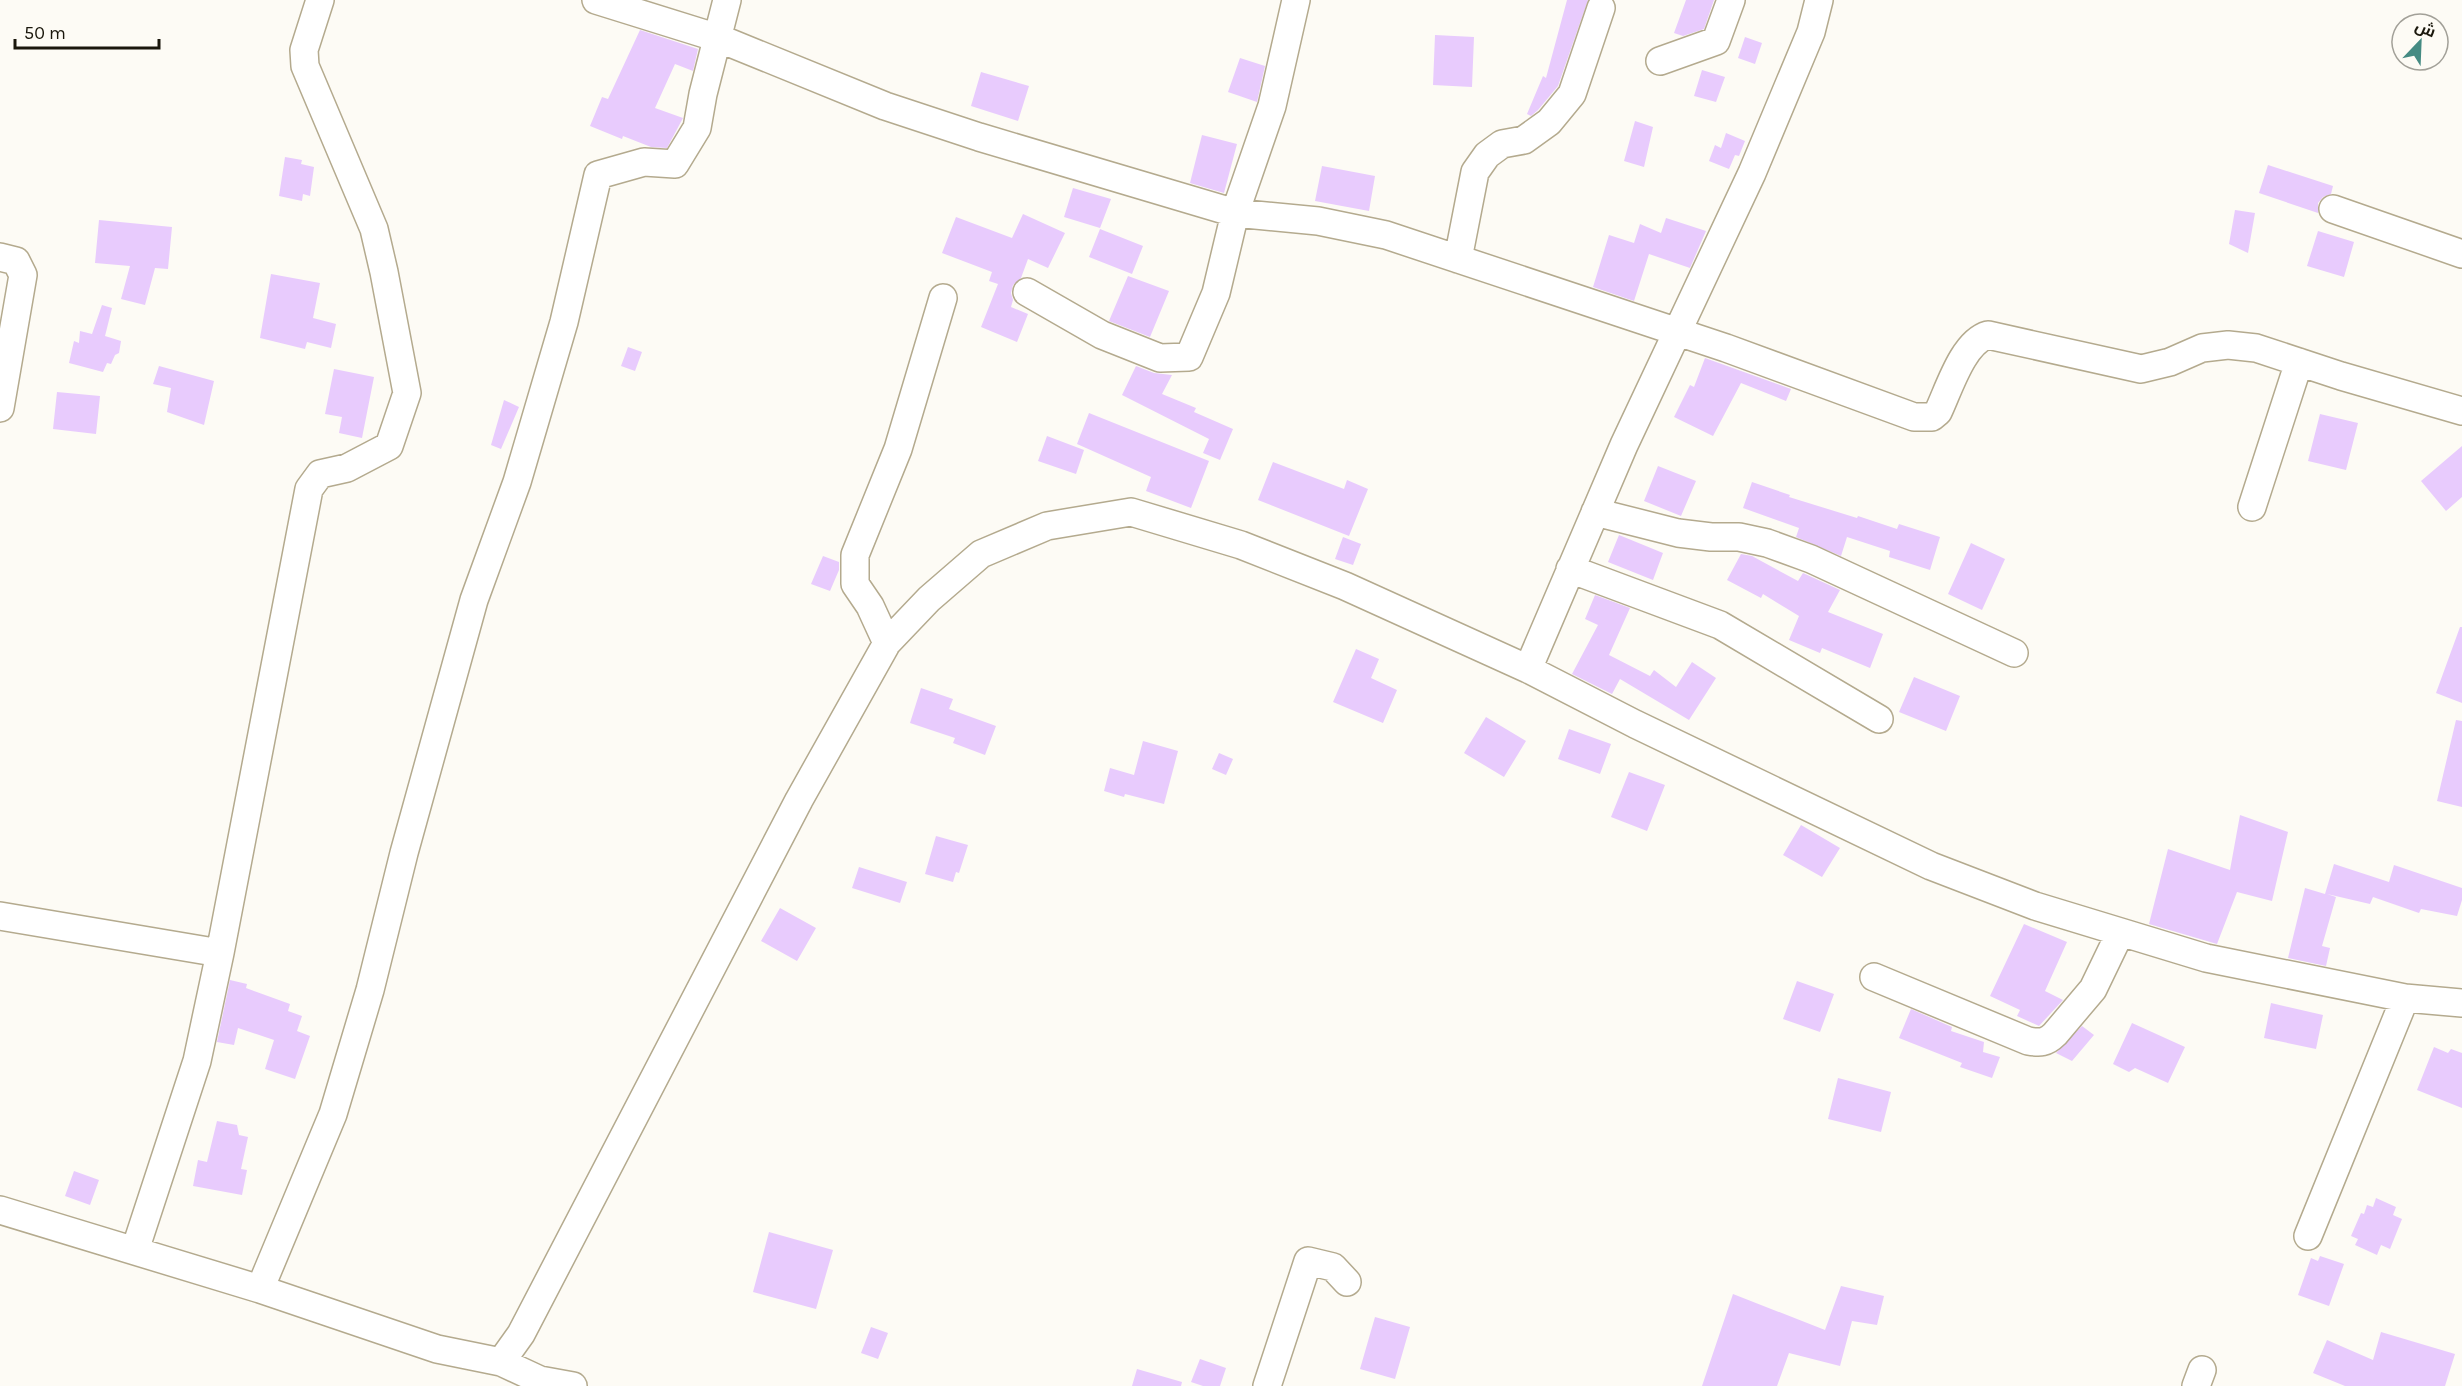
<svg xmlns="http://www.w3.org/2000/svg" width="2462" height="1386" viewBox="0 0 2462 1386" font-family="Karla,Cairo,sans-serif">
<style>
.building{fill:#e8cbfd}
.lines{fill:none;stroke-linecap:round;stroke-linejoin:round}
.minor-casing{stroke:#b4aa8e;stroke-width:30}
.minor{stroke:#fff;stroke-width:27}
</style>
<rect width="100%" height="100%" fill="#fdfbf5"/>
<path class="building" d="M1567 0H1588L1558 86 1538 110 1531 116 1527 114 1543 76 1546 78Z
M1686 0H1714L1704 29 1683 36 1674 33Z
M640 30 698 49 693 71 675 64 655 108 683 118 667 148 651 147 623 136 622 139 590 126 602 97 608 99Z
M1435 35 1474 37 1472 87 1433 85Z
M1745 37 1762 43 1755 64 1738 58Z
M1240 58 1265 66 1257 102 1228 92Z
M1702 70 1725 77 1716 102 1694 96Z
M981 72 1029 86 1018 121 971 106Z
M1635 121 1653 127 1644 167 1624 161Z
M1726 133 1745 141 1739 156 1735 155 1729 169 1709 161 1715 145 1721 148Z
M1202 135 1237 144 1224 193 1190 183Z
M285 157 302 160 301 164 314 167 310 196 303 194 302 201 279 196Z
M2268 165 2333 186 2331 194 2323 197 2318 203V213L2259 193Z
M1322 166 1375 176 1369 211 1315 201Z
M1073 188 1111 199 1100 228 1064 217Z
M2235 210 2255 213 2248 253 2229 244Z
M1023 214 1065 233 1048 268 1028 259 1021 278 1013 285 1011 293 1013 300 1011 307 1028 314 1017 342 981 327 998 284 989 281 992 272 942 253 956 217 1012 238Z
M1666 218 1706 231 1690 268 1649 254 1634 301 1593 287 1609 235 1634 243 1640 224 1661 233Z
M99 220 172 227 168 269 155 268 145 305 121 299 130 266 95 263Z
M1100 229 1143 246 1132 274 1089 257Z
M2318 231 2354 242 2344 277 2307 266Z
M271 274 320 283 313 318 336 324 331 348 307 342 305 349 260 338Z
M1128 276 1169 291 1150 337 1109 321Z
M102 305 112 308 105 336 121 341 119 353 115 355 111 364 107 363 103 372 69 363 74 341 79 343 80 331 92 334Z
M628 347 642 352 635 371 621 366Z
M1705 358 1791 389 1786 401 1741 383 1713 436 1674 417 1690 385 1694 387Z
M159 366 214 381 204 425 167 412 171 388 153 384Z
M1136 366 1154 373 1172 375 1162 394 1196 408 1194 412 1233 429 1220 460 1203 453 1209 439 1122 395Z
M334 369 374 377 362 438 339 433 342 417 325 414Z
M57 392 100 396 96 434 53 429Z
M504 400 519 407 501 449 491 445Z
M1089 413 1209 461 1191 508 1146 491 1151 477 1077 444Z
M2320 414 2358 423 2346 470 2308 461Z
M1047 436 1084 450 1076 474 1038 461Z
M2462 446V497L2446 511 2421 481Z
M1273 462 1344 489 1347 480 1368 489 1349 536 1258 500Z
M1658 466 1696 481 1681 516 1644 501Z
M1752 482 1790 495 1789 497 1857 518 1858 516 1897 529 1899 524 1940 537 1930 570 1889 557 1890 551 1847 537 1841 556 1796 537 1799 528 1743 508Z
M1619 535 1663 553 1653 580 1608 562Z
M1343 537 1361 544 1353 565 1335 559Z
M1971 543 2005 559 1982 610 1948 594Z
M1741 554 1752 556 1798 581 1803 573 1840 590 1828 612 1883 634 1870 668 1822 648 1820 653 1789 640 1799 616 1763 594 1761 598 1727 580Z
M823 556 839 562V570L830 591 811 584Z
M1595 595 1630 608 1609 655 1650 676 1654 670 1676 687 1692 662 1716 678 1689 720 1620 679 1612 694 1572 674 1598 625 1585 619Z
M2460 627H2462V703L2436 693Z
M1356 649 1379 659 1371 678 1397 690 1383 723 1333 702Z
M1914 677 1960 696 1946 731 1899 712Z
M921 688 953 699 949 709 996 726 985 755 953 743 955 738 910 723Z
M1486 717 1526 741 1504 777 1464 753Z
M2456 720 2462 721V807L2437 801Z
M1569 729 1611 744 1600 774 1558 759Z
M1143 741 1178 751 1164 804 1125 794 1124 797 1104 791 1110 768 1134 775Z
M1219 753 1233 759 1226 775 1212 769Z
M1629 772 1665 785 1647 831 1611 817Z
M2240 815 2288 832 2272 901 2237 892 2217 944 2149 924 2168 849 2230 870Z
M1801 825 1840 848 1822 877 1783 855Z
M936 836 968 845 959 873 956 872 953 882 925 874Z
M2334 864 2389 882 2394 865 2462 888V900L2457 916 2421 909 2419 913 2373 897 2370 904 2327 894 2336 897 2322 946 2330 948 2326 966 2288 958 2305 888 2325 894Z
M859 867 907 882 900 903 852 888Z
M780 908 816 928 797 961 761 941Z
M2024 924 2067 942 2045 991 2063 1000 2039 1026 2017 1016 2020 1010 1990 996Z
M230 980 247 984 246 988 290 1004 288 1011 302 1016 297 1031 310 1036 295 1079 265 1069 274 1040 238 1028 234 1045 217 1042Z
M1797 981 1834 994 1820 1032 1783 1019Z
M2271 1003 2323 1015 2316 1049 2264 1038Z
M1911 1009 1952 1027 1951 1031 1984 1042 1983 1052 2000 1057 1992 1078 1960 1067 1962 1063 1899 1038Z
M2132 1023 2185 1047 2168 1083 2135 1068 2129 1072 2113 1064Z
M2082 1026 2094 1035 2072 1061 2056 1053Z
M2434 1047 2448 1053 2451 1049 2462 1053V1108L2417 1090Z
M1838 1078 1891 1092 1881 1132 1828 1119Z
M217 1121 237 1125 239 1135 248 1137 241 1169 247 1170 242 1195 193 1186 198 1160 207 1162Z
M74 1171 99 1180 90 1205 65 1196Z
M2376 1198 2396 1207 2393 1215 2402 1219 2390 1249 2381 1245 2377 1255 2355 1245 2358 1239 2351 1236 2361 1213 2364 1214 2367 1205 2373 1207Z
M769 1232 833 1250 816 1309 753 1292Z
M2320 1256 2344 1264 2329 1306 2298 1295 2311 1258 2318 1261Z
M1841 1286 1884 1296 1877 1325 1852 1321 1840 1366 1789 1353 1777 1386H1702L1733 1294 1825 1330Z
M1375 1317 1410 1327 1395 1379 1360 1369Z
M871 1327 888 1333 878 1359 861 1353Z
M2381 1332 2455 1354 2445 1386H2345L2313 1373 2327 1340 2373 1360Z
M1200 1359 1226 1368 1220 1386H1203L1191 1382Z
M1137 1369 1182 1382 1181 1386H1132Z"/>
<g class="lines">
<g class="minor-casing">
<path id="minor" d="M596 0 718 38 885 106 979 137 1235 213 1318 221 1386 235 1726 348 1914 417H1932L1938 412C1949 389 1963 342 1988 335L2141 369 2170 362 2202 348 2228 345 2256 348 2341 376 2462 411
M1660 61 1716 41 1731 0
M2333 209 2462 254
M0 257 16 261 23 275 0 408
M1458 259 1475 172 1487 155 1502 144 1524 140 1549 122 1572 94 1601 8
M1027 292 1102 335 1160 358 1189 357 1216 293 1235 213 1272 106 1296 0
M2252 507 2299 362
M1595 512 1678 533 1711 537H1739L1767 543 1811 559 2014 653
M1570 569 1720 625 1879 719
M887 643 870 606 855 584V555L898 449 943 298
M1528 669 1624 445 1752 173 1811 32 1819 0
M0 916 220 953
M1874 977 2028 1041C2040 1043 2046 1043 2055 1034L2093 989 2120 933
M0 1210 260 1289 437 1349 501 1362 521 1334 799 800 887 643 929 599 981 554 1047 526 1131 512 1241 545 1345 586 1528 669 1635 724 1931 866 2035 906 2206 958 2405 998 2462 1003
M2308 1236 2405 998
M135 1250 197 1061 220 953 309 489 320 474 347 468 389 446 407 393 384 272 374 229 305 66 304 50 320 0
M260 1289 333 1114 370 990 404 853 474 600 517 482 564 322 598 175 644 162 675 164 697 128 703 94 727 0
M501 1362 540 1380 573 1386
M1267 1386 1308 1261 1333 1267 1347 1282
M2196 1386 2202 1370"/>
</g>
<use href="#minor" class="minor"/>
</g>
<g transform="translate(2420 42) rotate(23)"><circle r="28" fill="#fdfbf5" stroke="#a2a098" stroke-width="1.5"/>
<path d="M0-4.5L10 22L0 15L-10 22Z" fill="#458b83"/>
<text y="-9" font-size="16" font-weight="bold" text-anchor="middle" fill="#1a170c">ش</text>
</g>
<path d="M15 39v9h144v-9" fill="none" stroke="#1a170c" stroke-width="3"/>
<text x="24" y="39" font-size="18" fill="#1a170c" stroke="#fdfbf5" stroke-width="4.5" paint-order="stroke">50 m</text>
</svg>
